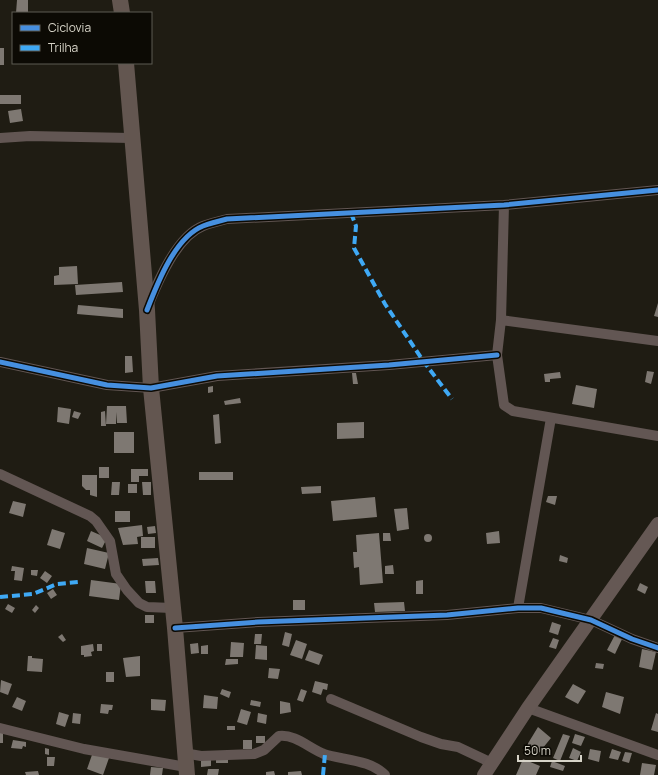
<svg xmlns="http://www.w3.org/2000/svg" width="658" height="775" viewBox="0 0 658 775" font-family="Manrope,sans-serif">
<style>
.building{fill:#7e7872}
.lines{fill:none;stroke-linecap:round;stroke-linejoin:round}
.street{stroke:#625653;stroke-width:10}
.secondary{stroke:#655854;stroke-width:14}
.primary{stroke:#635650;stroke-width:16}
.quiet{stroke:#3fa9f5;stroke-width:4;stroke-dasharray:8 4;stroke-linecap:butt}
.cycleway-casing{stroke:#0c0a04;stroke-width:8}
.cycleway{stroke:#468fdf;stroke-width:5}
</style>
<rect width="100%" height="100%" fill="#1f1c13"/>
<path class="building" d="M17 0H28V13H16Z
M0 48H4V65H0Z
M0 95H21V104H0Z
M21 109 23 121 10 123 8 111Z
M77 266 78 284 54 285V276L59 275V267Z
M122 282 123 292 76 295 75 285Z
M658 303V317L654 316Z
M78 305 123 309V318L77 314Z
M125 356H132L133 372 125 373Z
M647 371 654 372 651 384 645 382Z
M560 372 561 378 550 379V382H545L544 374Z
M352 373H356L358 384H353Z
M576 385 597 389 594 408 572 404Z
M213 386V392L208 393V387Z
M240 398 241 403 225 405 224 401Z
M107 406H126L127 423H117L116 412V424H106Z
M58 407 71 409 69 424 57 422Z
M74 411 81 413 78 419 72 417Z
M105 411 106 426H101V412Z
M219 414 221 443 215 444 213 415Z
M364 422V438L337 439V423Z
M114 432H134V453H114Z
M99 467H109V478H99Z
M131 469H148V476H139V482H131Z
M199 472H233V480H199Z
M82 475H97V497L90 495V490H86L82 486Z
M112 482H120L119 495H111Z
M142 482H151V495H143Z
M128 484H137V493H128Z
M321 486V493L302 494 301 487Z
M548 496H557L555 505 546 502Z
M375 497 377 517 333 521 331 501Z
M13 501 26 504 23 517 9 513Z
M407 508 409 529 397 531 394 509Z
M115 511H130V522H115Z
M142 525 143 536 137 537 138 544 123 545 118 528Z
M155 526 156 533 148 534 147 527Z
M52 529 65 533 60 549 47 545Z
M91 531 107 538 102 548 87 541Z
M499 531 500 543 487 544 486 533Z
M379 533 383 583 360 585 359 567 354 568 353 552H357L356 535Z
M383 533H390L391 541H383Z
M424 538a4 4 0 1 1 8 0a4 4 0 1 1-8 0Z
M141 537H155V548H141Z
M87 548 109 553 105 569 84 564Z
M560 555 568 558 567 563 559 561Z
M158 558 159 565 143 566 142 559Z
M393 565 394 574H385V566Z
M12 566 24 568 22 581 14 580 15 571H11Z
M31 570H38L37 576 31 575Z
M45 571 52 576 47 583 40 578Z
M91 580 121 584 119 600 89 596Z
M423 580V594H416V581Z
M145 581H155L156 593H146Z
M640 583 648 587 645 594 637 590Z
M53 589 57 595 51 599 47 593Z
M293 600H305V610H293Z
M404 602 405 611 375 612 374 603Z
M8 604 15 608 12 613 5 609Z
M36 605 39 608 35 613 32 610Z
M145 615H154V623H145Z
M552 622 561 625 558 635 549 632Z
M285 632 292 634 289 647 282 645Z
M616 633 623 637 615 654 607 650Z
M62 634 66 640 63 642 58 637Z
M255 634H262L261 644H254Z
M553 638 559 640 556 649 549 647Z
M296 640 307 644 302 659 290 655Z
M231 642 244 643 243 657H230Z
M198 643 199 653 191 654 190 644Z
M93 644 94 651 91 652 92 656 84 657V655H81V646Z
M97 644H102V651H97Z
M208 645V654H201V646Z
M256 645 267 646V660L255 659Z
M642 649 656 652 652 670 639 667Z
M309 650 323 655 319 665 305 660Z
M28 656H32V658L43 659 42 672 27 671Z
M140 656V676L126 677 123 658Z
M226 659H238V664L225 665Z
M596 663 604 664 603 669 595 668Z
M269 668 280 669 278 679 268 678Z
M106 672H114V682H106Z
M1 680 12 684 8 695 0 692Z
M315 681 328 684 327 690 323 689 321 695 312 692Z
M573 684 586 691 578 704 565 697Z
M222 689 231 692 229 698 220 694Z
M301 689 307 691 303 702 297 700Z
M606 692 624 697 620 714 602 707Z
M204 695 218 697 217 709 203 708Z
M17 697 26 701 22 711 12 707Z
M151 699 166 700 165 711 151 710Z
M251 700 261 702 260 707 250 705Z
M280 701 290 703 291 712 280 714Z
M101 704 113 705 112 710H109L108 714 100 713Z
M241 709 251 712 247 725 237 722Z
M59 712 69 715 65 727 56 724Z
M73 713 81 714 80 724 72 723Z
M258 713 267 715 266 724 257 722Z
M656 713 658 714V732L651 730Z
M227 726H235V730H227Z
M538 727 551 738 538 754 527 745Z
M0 733H3V743H0Z
M563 734 570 736 560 761 553 758Z
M575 734 585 737 581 746 572 743Z
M256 736H265V743H256Z
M13 740 26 742V747L23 746 22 749 11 748Z
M243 740H252V749H243Z
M45 748 49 749V755L45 754Z
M573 748 581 752 577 761 569 758Z
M590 749 601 751 599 762 588 759Z
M612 749 621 752 618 760 609 758Z
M93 752 109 758 103 775 87 769Z
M625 752 632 753 629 763 622 761Z
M211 756V766L201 767V757Z
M216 756H228V763H216Z
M47 757H55L54 766H47Z
M523 759 540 766 536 775H516Z
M552 761 565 766 563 771 550 767Z
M642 763 656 765 654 775H640Z
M151 767 163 768 162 775H150Z
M208 769H219L218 775H207Z
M38 771 39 775H26L25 772Z
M274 771 275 775H266V772Z
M301 771 302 775H288V772Z"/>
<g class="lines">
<path class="street" d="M0 138 30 136 131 138
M504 205 501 320 497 355 504 405 513 411 658 436
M148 306C158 281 177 236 203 226 211 223 219 221 227 219L504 205 658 190
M501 320 658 341
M0 362 107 385 151 388 217 376 389 365 497 355
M0 474 90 516 96 521 110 541 116 574 127 590 139 603 147 607 172 608
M518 608 551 418
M175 628 258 622 447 615 518 608H541L591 620 632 639 658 648
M331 699 421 737 441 744 458 747 492 763
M528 708 658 755
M0 728 84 749 186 767
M184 753 201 756 254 754 264 750 279 736C295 734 309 748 324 754 344 760 371 760 385 775"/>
<path class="secondary" d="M484 775 528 708 658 524"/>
<path class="primary" d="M120 0 122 13
M126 63 147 310 151 388 175 628 187 775"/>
<path class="quiet" d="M351 213 356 226 354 248 385 304 424 362 452 399
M0 597 33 594 57 584 78 582
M323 775 325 754"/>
<g class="cycleway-casing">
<path id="cycleway" d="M147 310C157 284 175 237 203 226 211 223 219 221 227 219L504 205 658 190
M0 362 107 385 151 388 217 376 389 365 497 355
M175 628 258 622 447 615 518 608H541L591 620 632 639 658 648"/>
</g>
<use href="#cycleway" class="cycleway"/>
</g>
<rect x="12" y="12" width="140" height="52" fill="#0c0a04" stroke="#5d5b52"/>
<rect x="20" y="25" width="20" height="6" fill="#468fdf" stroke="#5d5b52"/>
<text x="48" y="32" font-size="12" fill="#d7d4c8">Ciclovia</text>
<rect x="20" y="45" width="20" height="6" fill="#3fa9f5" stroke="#5d5b52"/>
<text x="48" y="52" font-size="12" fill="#d7d4c8">Trilha</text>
<path d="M518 755v6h63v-6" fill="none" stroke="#d7d4c8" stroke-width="2"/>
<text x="524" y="755" font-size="12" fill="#d7d4c8" stroke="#0c0a04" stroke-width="3" paint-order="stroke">50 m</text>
</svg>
